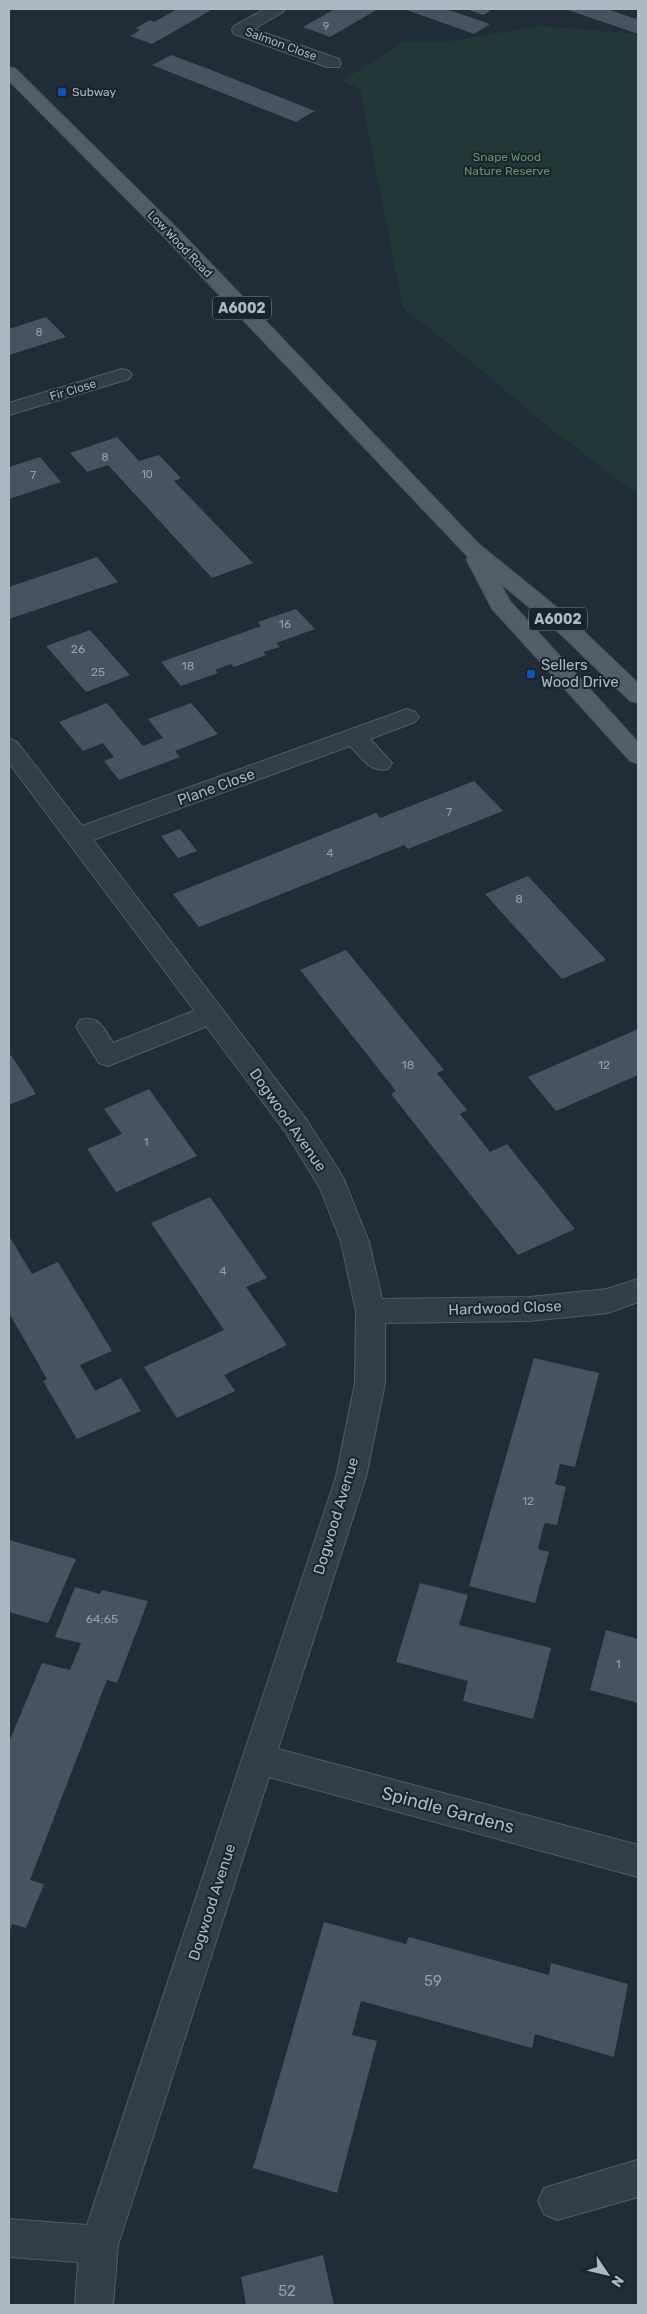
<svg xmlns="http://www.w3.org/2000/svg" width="647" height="2314" viewBox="0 0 647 2314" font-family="Rubik,sans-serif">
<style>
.green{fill:#223838}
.building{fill:#465361}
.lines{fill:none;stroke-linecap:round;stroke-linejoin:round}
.service-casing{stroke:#515c66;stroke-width:2}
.minor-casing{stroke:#515c66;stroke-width:2}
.primary-casing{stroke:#3d4751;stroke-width:2}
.service{fill:#343e48;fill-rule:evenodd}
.minor{fill:#343e48;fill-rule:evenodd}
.primary{fill:#515d68;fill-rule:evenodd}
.transit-dot{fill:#1a4fb4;stroke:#19232c;stroke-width:2}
.labels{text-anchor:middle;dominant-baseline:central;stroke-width:4;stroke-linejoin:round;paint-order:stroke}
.far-number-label{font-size:11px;fill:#94a0ac}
.far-street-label{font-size:12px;fill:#aeb9c5;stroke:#19232c}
.far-poi-label{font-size:12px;fill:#aeb9c5;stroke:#19232c;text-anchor:start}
.far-park-label{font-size:12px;fill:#66956d;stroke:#19232c}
.number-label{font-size:12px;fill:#94a0ac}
.shield{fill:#19232c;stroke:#818c97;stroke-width:1}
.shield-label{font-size:14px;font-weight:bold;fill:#aeb9c5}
.poi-label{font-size:15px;fill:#aeb9c5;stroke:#19232c;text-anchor:start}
.street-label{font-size:15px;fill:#aeb9c5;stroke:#19232c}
.near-number-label{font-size:15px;fill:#94a0ac}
.near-street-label{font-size:18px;fill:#aeb9c5;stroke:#19232c}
</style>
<rect width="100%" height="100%" fill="#202c37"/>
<path class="green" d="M540 26 638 34V495L545 424 468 359 403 308 360 89 342 81 403 42H445Z"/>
<path class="building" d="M177 9H213L152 44 130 36 140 30 136 28 150 20 154 22Z
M335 9H378L330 37 303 27Z
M404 9H446L490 24 474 34Z
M466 9H493L483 15Z
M565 9H607L636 19 638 17V34Z
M171 55 206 68 315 111 296 122 152 65Z
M46 317 66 337 9 355V329Z
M117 437 139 461 159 455 181 478 174 481 253 563 212 578 108 465 87 472 70 453Z
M40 457 61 482 9 499V467Z
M97 557 118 582 9 619V587Z
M296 609 315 629 276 643 280 647 263 652 266 655 234 667 231 664 215 670 218 673 181 686 161 662 261 626 258 622Z
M90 630 130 675 86 692 46 646Z
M107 703 143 746 163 738 148 719 191 703 218 734 175 751 180 757 119 780 104 761 114 757 103 743 83 751 59 722Z
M474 781 503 811 408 849 404 845 199 927 173 894 376 813 380 818Z
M180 829 197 851 178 858 161 836Z
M528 876 606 960 562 979 485 894Z
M346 950 444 1070 437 1073 467 1110 460 1114 490 1152 507 1144 575 1229 518 1255 391 1094 396 1091 300 970Z
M638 1029V1075L556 1111 528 1077Z
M11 1055 36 1094 9 1105V1056Z
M149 1089 197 1156 116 1192 87 1149 122 1134 104 1109Z
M210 1197 267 1278 246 1287 287 1345 224 1375 235 1391 177 1418 144 1367 224 1330 151 1223Z
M9 1236 32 1274 58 1262 112 1351 80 1365 95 1391 121 1378 141 1411 77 1439 43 1381 47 1379 9 1313Z
M534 1358 599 1373 575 1467 560 1464 555 1484 566 1487 557 1525 545 1523 543 1528 538 1549 549 1552 535 1603 469 1586Z
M9 1540 76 1559 48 1623 9 1612Z
M420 1583 468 1595 459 1625 551 1648 533 1719 463 1701 468 1681 396 1662Z
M75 1587 100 1594 102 1590 148 1601 117 1683 107 1680 30 1880 44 1884 26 1928 12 1924 9 1934V1742L42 1663 70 1670 81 1643 55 1637Z
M606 1630 638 1639V1703L590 1690Z
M324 1922 406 1944 409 1937 549 1975 551 1963 628 1984 614 2057 535 2034 532 2048 361 2001 352 2035 377 2041 337 2193 253 2168Z
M323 2255 334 2305H246L241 2277Z"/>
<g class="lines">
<g class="service-casing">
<path id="service" d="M211 1004 220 1007 224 1014 220 1021 108 1066 99 1063 76 1027 80 1020C99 1014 104 1029 113 1043Z"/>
</g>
<g class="minor-casing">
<path id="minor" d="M265 9H285L283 12 254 29 339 59 341 63 339 67H327L234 34 232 30 234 26Z
M122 369 129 371 132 375 129 379 9 415V403Z
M407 709 415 712 419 717 415 722 370 739 392 763 388 769C370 773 362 758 350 746L93 840 306 1119 343 1177 369 1242 382 1299 529 1297 607 1289 638 1279V1302L608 1313 529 1321 385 1323V1383L366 1477 278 1749 638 1845V1877L269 1777 118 2245 113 2305H75L78 2262 9 2257V2219L87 2225 336 1477 355 1383 356 1311 341 1242 320 1188 286 1133 9 763V739L17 742 82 826Z
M637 2160 638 2197 557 2220 544 2214 538 2201 544 2188Z"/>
</g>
<g class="primary-casing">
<path id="primary" d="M9 67 15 68 179 230 479 544 569 617 638 683V703L630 701 553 627 501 584 510 601 638 742V764L630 761 492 609 466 559 468 557 165 238 9 81Z"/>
</g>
<use href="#service" class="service"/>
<use href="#minor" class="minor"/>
<use href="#primary" class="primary"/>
</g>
<g class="transit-dot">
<rect x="57" y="87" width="10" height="10" rx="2.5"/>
<rect x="526" y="669" width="10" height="10" rx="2.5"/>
</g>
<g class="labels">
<g class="far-number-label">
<text x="326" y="26">9</text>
<text x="39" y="332">8</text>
<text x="105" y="457">8</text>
<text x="147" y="474">10</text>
<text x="33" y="475">7</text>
</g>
<g class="far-street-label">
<text transform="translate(281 44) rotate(20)">Salmon Close</text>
<text transform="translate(180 244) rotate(46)">Low Wood Road</text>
<text transform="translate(73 390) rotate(-17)">Fir Close</text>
</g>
<g class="far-poi-label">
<text x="72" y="92">Subway</text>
</g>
<g class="far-park-label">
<text x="507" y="157">Snape Wood<tspan x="507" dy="14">Nature Reserve</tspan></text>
</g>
<g class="number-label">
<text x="285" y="624">16</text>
<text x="78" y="649">26</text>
<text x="188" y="666">18</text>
<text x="98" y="672">25</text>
<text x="449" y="812">7</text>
<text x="330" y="853">4</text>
<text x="519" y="899">8</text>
<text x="408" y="1065">18</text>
<text x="604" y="1065">12</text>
<text x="146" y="1142">1</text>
<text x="223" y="1271">4</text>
<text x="528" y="1501">12</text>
<text x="102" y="1619">64;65</text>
<text x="618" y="1664">1</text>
</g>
<g class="shield">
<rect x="213" y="296.5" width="58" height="23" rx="4"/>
<rect x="529" y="607.5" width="58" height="23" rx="4"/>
</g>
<g class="shield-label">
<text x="242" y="308">A6002</text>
<text x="558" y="619">A6002</text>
</g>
<g class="poi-label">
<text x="541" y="665">Sellers<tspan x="541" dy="17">Wood Drive</tspan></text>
</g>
<g class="street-label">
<text transform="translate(216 787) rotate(-20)">Plane Close</text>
<text transform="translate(288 1120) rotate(55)">Dogwood Avenue</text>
<text transform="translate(505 1308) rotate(-2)">Hardwood Close</text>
<text transform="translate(336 1516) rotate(-73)">Dogwood Avenue</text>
<text transform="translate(212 1902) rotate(-72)">Dogwood Avenue</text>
</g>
<g class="near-number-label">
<text x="433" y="1981">59</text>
<text x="287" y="2291">52</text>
</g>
<g class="near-street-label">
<text transform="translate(448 1810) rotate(15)">Spindle Gardens</text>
</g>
</g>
<rect width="647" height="2314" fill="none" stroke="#aeb9c5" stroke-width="20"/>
<g transform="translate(607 2274) rotate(125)" stroke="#19232c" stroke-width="4" paint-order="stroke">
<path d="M0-4L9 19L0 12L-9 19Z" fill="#aeb9c5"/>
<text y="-8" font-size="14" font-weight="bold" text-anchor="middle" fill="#aeb9c5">N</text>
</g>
</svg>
